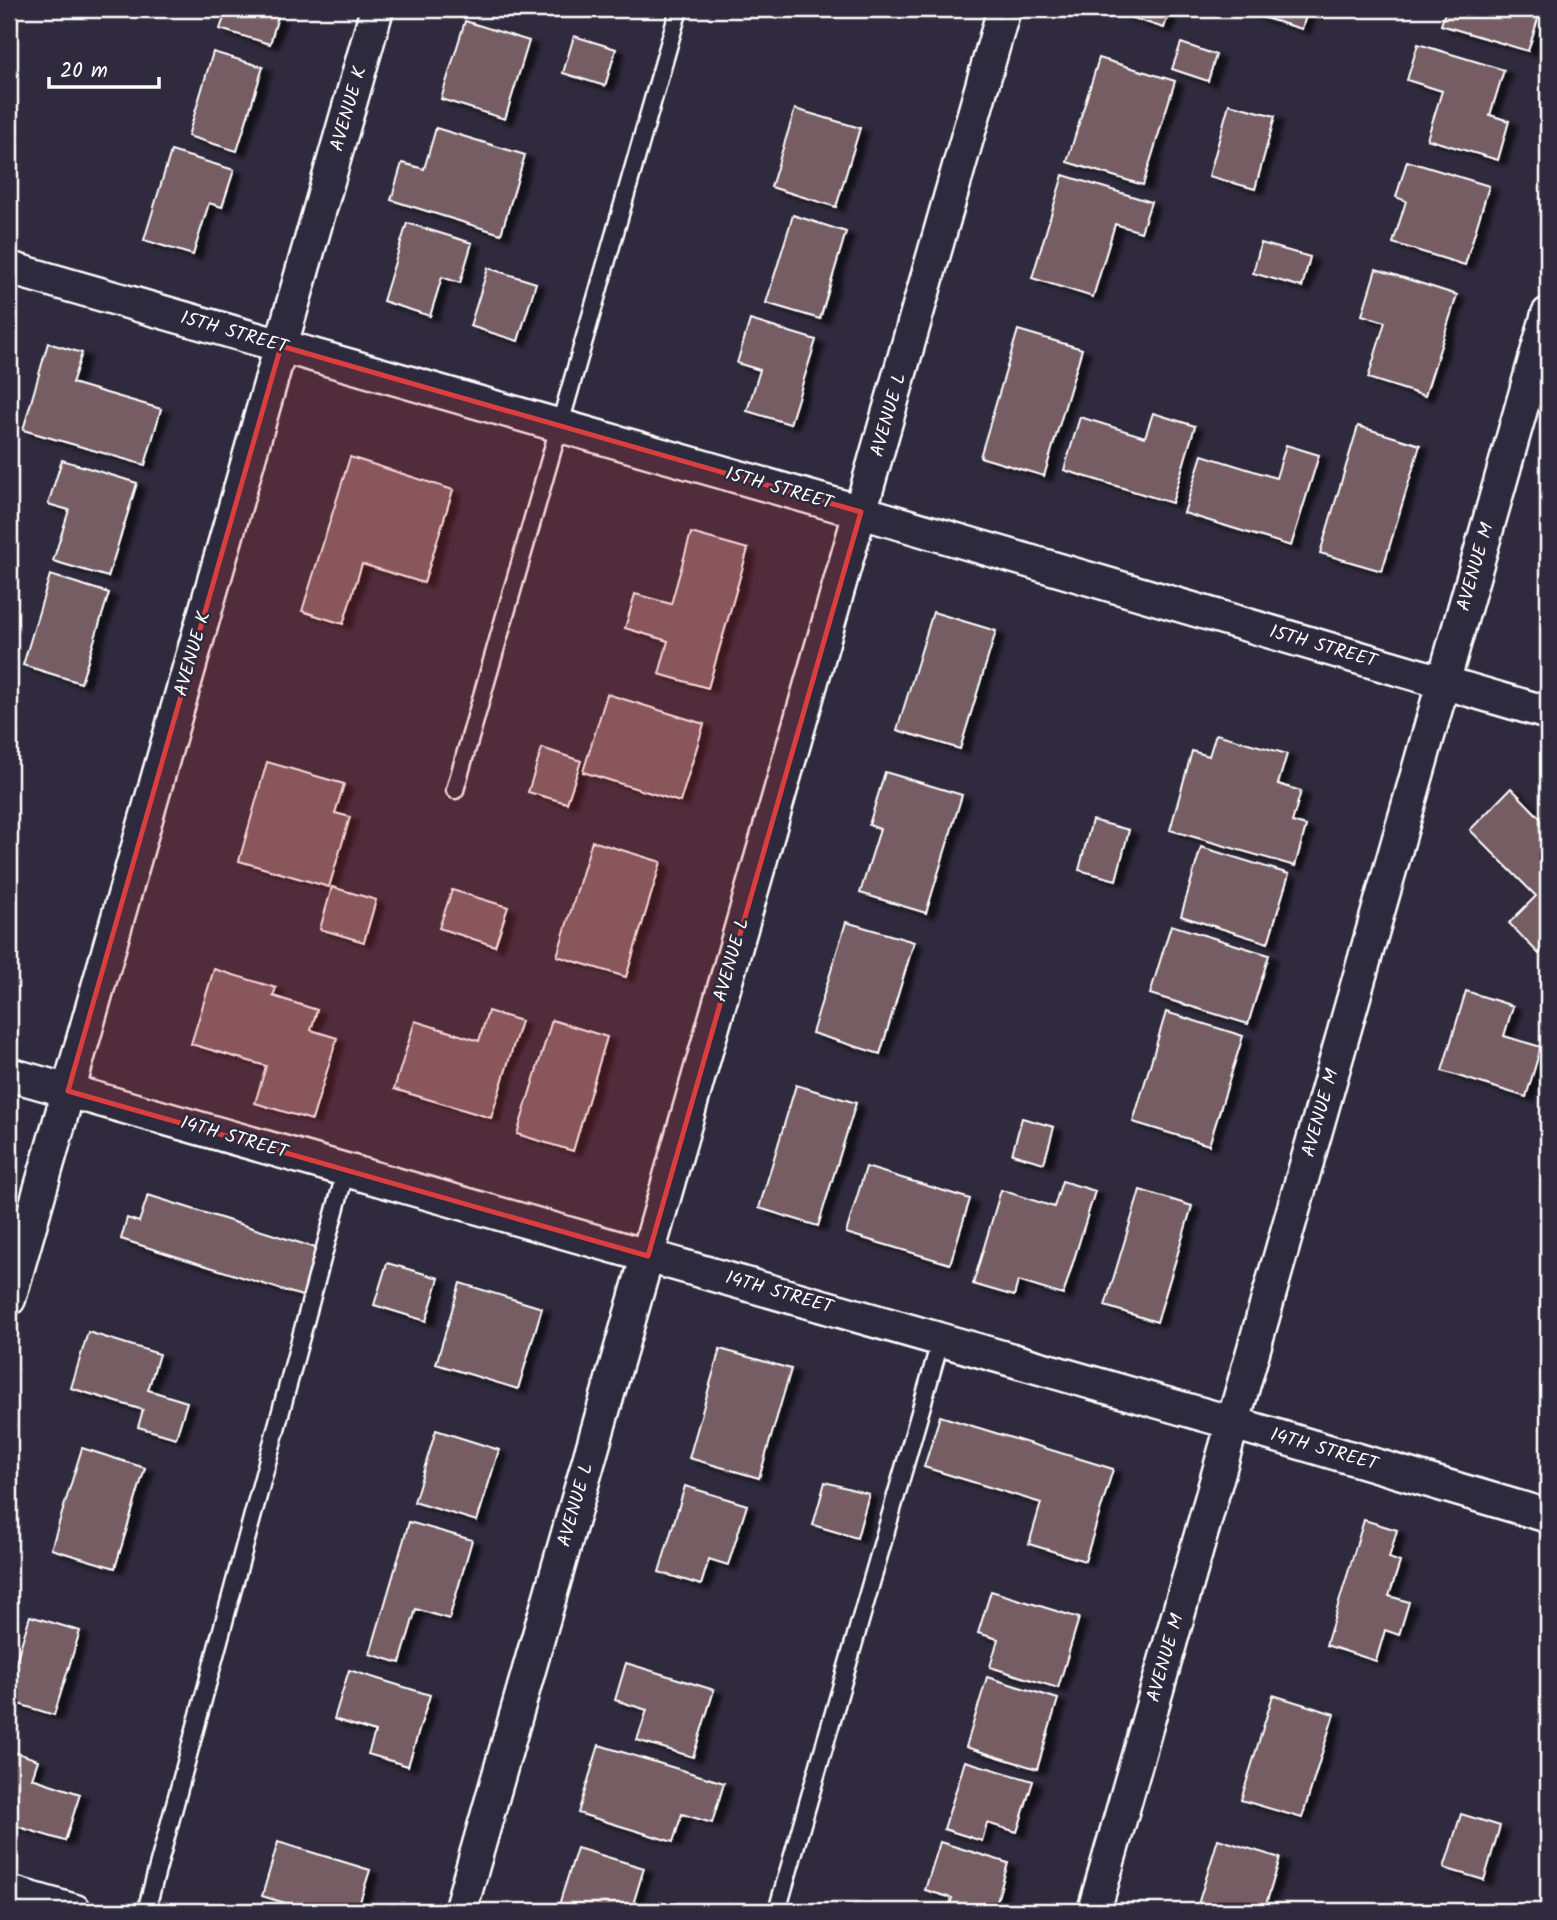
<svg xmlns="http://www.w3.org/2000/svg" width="1557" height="1920" viewBox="0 0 1557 1920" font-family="Kalam,sans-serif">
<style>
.building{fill:#755d64;stroke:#fff;stroke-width:2;filter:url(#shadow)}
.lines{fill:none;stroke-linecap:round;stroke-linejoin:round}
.service-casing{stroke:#fff;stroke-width:21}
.minor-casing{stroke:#fff;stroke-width:37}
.service{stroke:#2f2a3d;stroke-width:16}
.minor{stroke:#2f2a3d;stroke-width:32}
.marked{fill:#da3e3e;fill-opacity:0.2;stroke:#da3e3e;stroke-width:5;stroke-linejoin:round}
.labels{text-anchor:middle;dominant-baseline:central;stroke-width:5;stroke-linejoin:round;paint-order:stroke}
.street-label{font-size:19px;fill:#fff;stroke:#2f2a3d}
</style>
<defs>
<filter id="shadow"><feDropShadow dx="8" dy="4.5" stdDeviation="2" flood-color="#0009"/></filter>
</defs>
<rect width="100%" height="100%" fill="#2f2a3d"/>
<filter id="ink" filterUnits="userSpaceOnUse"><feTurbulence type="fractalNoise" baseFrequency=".0143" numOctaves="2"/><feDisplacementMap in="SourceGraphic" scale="14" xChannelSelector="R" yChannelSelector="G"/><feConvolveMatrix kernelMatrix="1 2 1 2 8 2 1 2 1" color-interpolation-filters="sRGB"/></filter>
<g filter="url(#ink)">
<path class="building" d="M227 9H280L270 44 220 29Z
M1104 9H1170L1164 28Z
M1246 9H1308L1302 29 1245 12Z
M1446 9H1541L1528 51 1441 25Z
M465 21 529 41 505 119 441 99Z
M574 36 616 49 605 86 563 73Z
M1181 43 1216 55 1208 81 1172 69Z
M1418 44 1504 70 1490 115 1509 121 1498 160 1427 139 1442 91 1407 80Z
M213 52 263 67 237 151 188 136Z
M1099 58 1175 81 1143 185 1067 162Z
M1229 104 1275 116 1255 189 1209 176Z
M795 109 860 128 836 207 771 187Z
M436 128 525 155 501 234 391 200 402 163 424 169Z
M171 151 234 170 222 207 209 203 193 255 144 240Z
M1407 161 1489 186 1465 265 1393 243 1406 201 1396 197Z
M1063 175 1151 202 1141 232 1115 224 1093 297 1032 278Z
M793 215 846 232 820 319 766 303Z
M407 223 472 243 460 283 442 277 430 316 383 301Z
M1261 243 1310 257 1302 287 1253 273Z
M488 268 536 283 518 341 470 326Z
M1376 269 1457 295 1425 396 1368 378 1385 322 1362 315Z
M750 320 816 340 790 424 747 411 760 370 737 363Z
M1018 330 1082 349 1044 476 980 457Z
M48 343 82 353 72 383 161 409 145 465 23 430Z
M1153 413 1195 426 1172 503 1064 470 1080 417 1145 437Z
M1358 426 1420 445 1382 571 1320 553Z
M1286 445 1319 455 1291 546 1184 513 1202 455 1276 478Z
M350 457 453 490 424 583 362 564 343 624 302 611Z
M62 460 137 483 108 577 53 561 69 510 48 504Z
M691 533 748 549 708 688 659 674 668 641 625 628 635 594 671 604Z
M50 575 109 593 81 683 23 665Z
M933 612 996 631 960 749 897 730Z
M607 694 704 724 680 802 583 772Z
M1216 734 1287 754 1278 784 1301 791 1292 822 1306 826 1295 866 1170 830 1192 751 1209 756Z
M542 748 581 761 567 803 528 792Z
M267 762 344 784 335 813 350 817 329 887 239 861Z
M885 772 962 795 926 913 860 893 880 829 869 825Z
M1511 788 1548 826V944L1539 954 1509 923 1536 896 1470 830Z
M1092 820 1129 830 1116 880 1079 870Z
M592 841 661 862 626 977 557 956Z
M1201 847 1289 874 1268 943 1181 916Z
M332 887 376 900 364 942 320 929Z
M452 890 508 907 495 946 439 928Z
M846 922 914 942 880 1054 812 1033Z
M1171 925 1269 955 1248 1024 1150 994Z
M214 969 276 988 273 996 317 1010 311 1030 337 1038 312 1120 255 1103 266 1066 191 1044Z
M1466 991 1513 1006 1504 1036 1541 1047 1526 1097 1442 1071Z
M488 1011 521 1021 491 1118 394 1089 415 1021 479 1041Z
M1166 1012 1243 1036 1209 1145 1133 1122Z
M552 1020 607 1037 573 1151 517 1134Z
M796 1085 856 1103 818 1226 759 1208Z
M1022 1118 1054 1127 1044 1163 1012 1154Z
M866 1167 970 1199 950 1264 846 1233Z
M1062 1181 1095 1191 1063 1295 1018 1281 1014 1296 973 1284 1001 1190 1054 1207Z
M1140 1190 1192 1206 1157 1322 1105 1306Z
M148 1195 319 1249 305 1297 121 1239 127 1218 139 1222Z
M387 1263 439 1278 426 1321 374 1305Z
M460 1283 542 1308 518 1389 436 1364Z
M88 1332 159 1354 148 1390 187 1402 176 1438 138 1427 143 1410 71 1388Z
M720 1349 791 1369 759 1478 689 1458Z
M940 1416 1113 1469 1085 1561 1029 1544 1041 1503 924 1467Z
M436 1430 499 1450 477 1521 414 1502Z
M82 1448 145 1468 115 1568 51 1549Z
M825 1482 869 1494 857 1538 813 1525Z
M685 1486 747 1505 728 1565 709 1559 701 1585 659 1572Z
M1364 1520 1397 1530 1389 1558 1400 1562 1389 1596 1409 1602 1399 1635 1385 1630 1376 1661 1326 1645Z
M409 1522 472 1540 449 1619 416 1609 400 1663 370 1654Z
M991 1591 1079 1618 1058 1688 990 1667 998 1639 978 1633Z
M30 1616 80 1631 54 1715 9 1701V1684Z
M626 1663 714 1690 693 1757 637 1740 647 1710 615 1700Z
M349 1670 430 1695 408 1766 368 1754 375 1732 334 1719Z
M987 1677 1058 1699 1037 1769 966 1747Z
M1273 1695 1334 1714 1302 1818 1241 1800Z
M599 1745 724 1783 712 1823 682 1814 673 1842 578 1813Z
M9 1750 38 1760 32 1778 80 1794 65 1841 9 1824Z
M965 1761 1033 1781 1017 1832 987 1823 982 1841 944 1829Z
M1461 1814 1500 1826 1484 1880 1444 1868Z
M1218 1839 1280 1858 1264 1911H1196Z
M278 1842 370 1870 357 1911H312L262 1896Z
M940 1842 1008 1863 994 1911H948L952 1898 925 1890Z
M577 1848 644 1868 631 1911H557Z"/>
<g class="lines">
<g class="service-casing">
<path id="service" d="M455 790 679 9
M146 1911 346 1170
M777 1911 941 1339"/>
</g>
<g class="minor-casing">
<path id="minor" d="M9 268 861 512 1548 713
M9 1074 1233 1423 1548 1516
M9 1299 377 9
M9 1892 75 1911
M460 1911 1004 9
M1094 1911 1548 314"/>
</g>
<use href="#service" class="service"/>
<use href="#minor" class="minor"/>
</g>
</g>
<path class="marked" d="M281 346 861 512 648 1256 68 1091Z"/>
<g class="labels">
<g class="street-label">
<text transform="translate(349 109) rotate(-74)">AVENUE K</text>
<text transform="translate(234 333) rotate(16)">15TH STREET</text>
<text transform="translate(889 415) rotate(-74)">AVENUE L</text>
<text transform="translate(779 489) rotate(16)">15TH STREET</text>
<text transform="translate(1476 567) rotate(-74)">AVENUE M</text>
<text transform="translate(1323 647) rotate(16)">15TH STREET</text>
<text transform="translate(193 654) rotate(-74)">AVENUE K</text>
<text transform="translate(732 960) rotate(-74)">AVENUE L</text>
<text transform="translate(1321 1113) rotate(-74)">AVENUE M</text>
<text transform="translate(234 1138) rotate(16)">14TH STREET</text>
<text transform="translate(779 1293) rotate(16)">14TH STREET</text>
<text transform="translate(1324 1450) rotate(16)">14TH STREET</text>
<text transform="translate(576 1505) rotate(-74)">AVENUE L</text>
<text transform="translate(1166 1658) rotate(-74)">AVENUE M</text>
</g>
</g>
<rect width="1557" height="1920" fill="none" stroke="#2f2a3d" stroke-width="35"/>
<rect x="18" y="18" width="1522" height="1885" fill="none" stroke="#fff" stroke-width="2.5" filter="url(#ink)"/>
<path d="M49 77v10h110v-10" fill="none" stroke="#ffffff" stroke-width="3.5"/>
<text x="60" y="77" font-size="21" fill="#ffffff" stroke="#2f2a3d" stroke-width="5" paint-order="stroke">20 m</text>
</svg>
